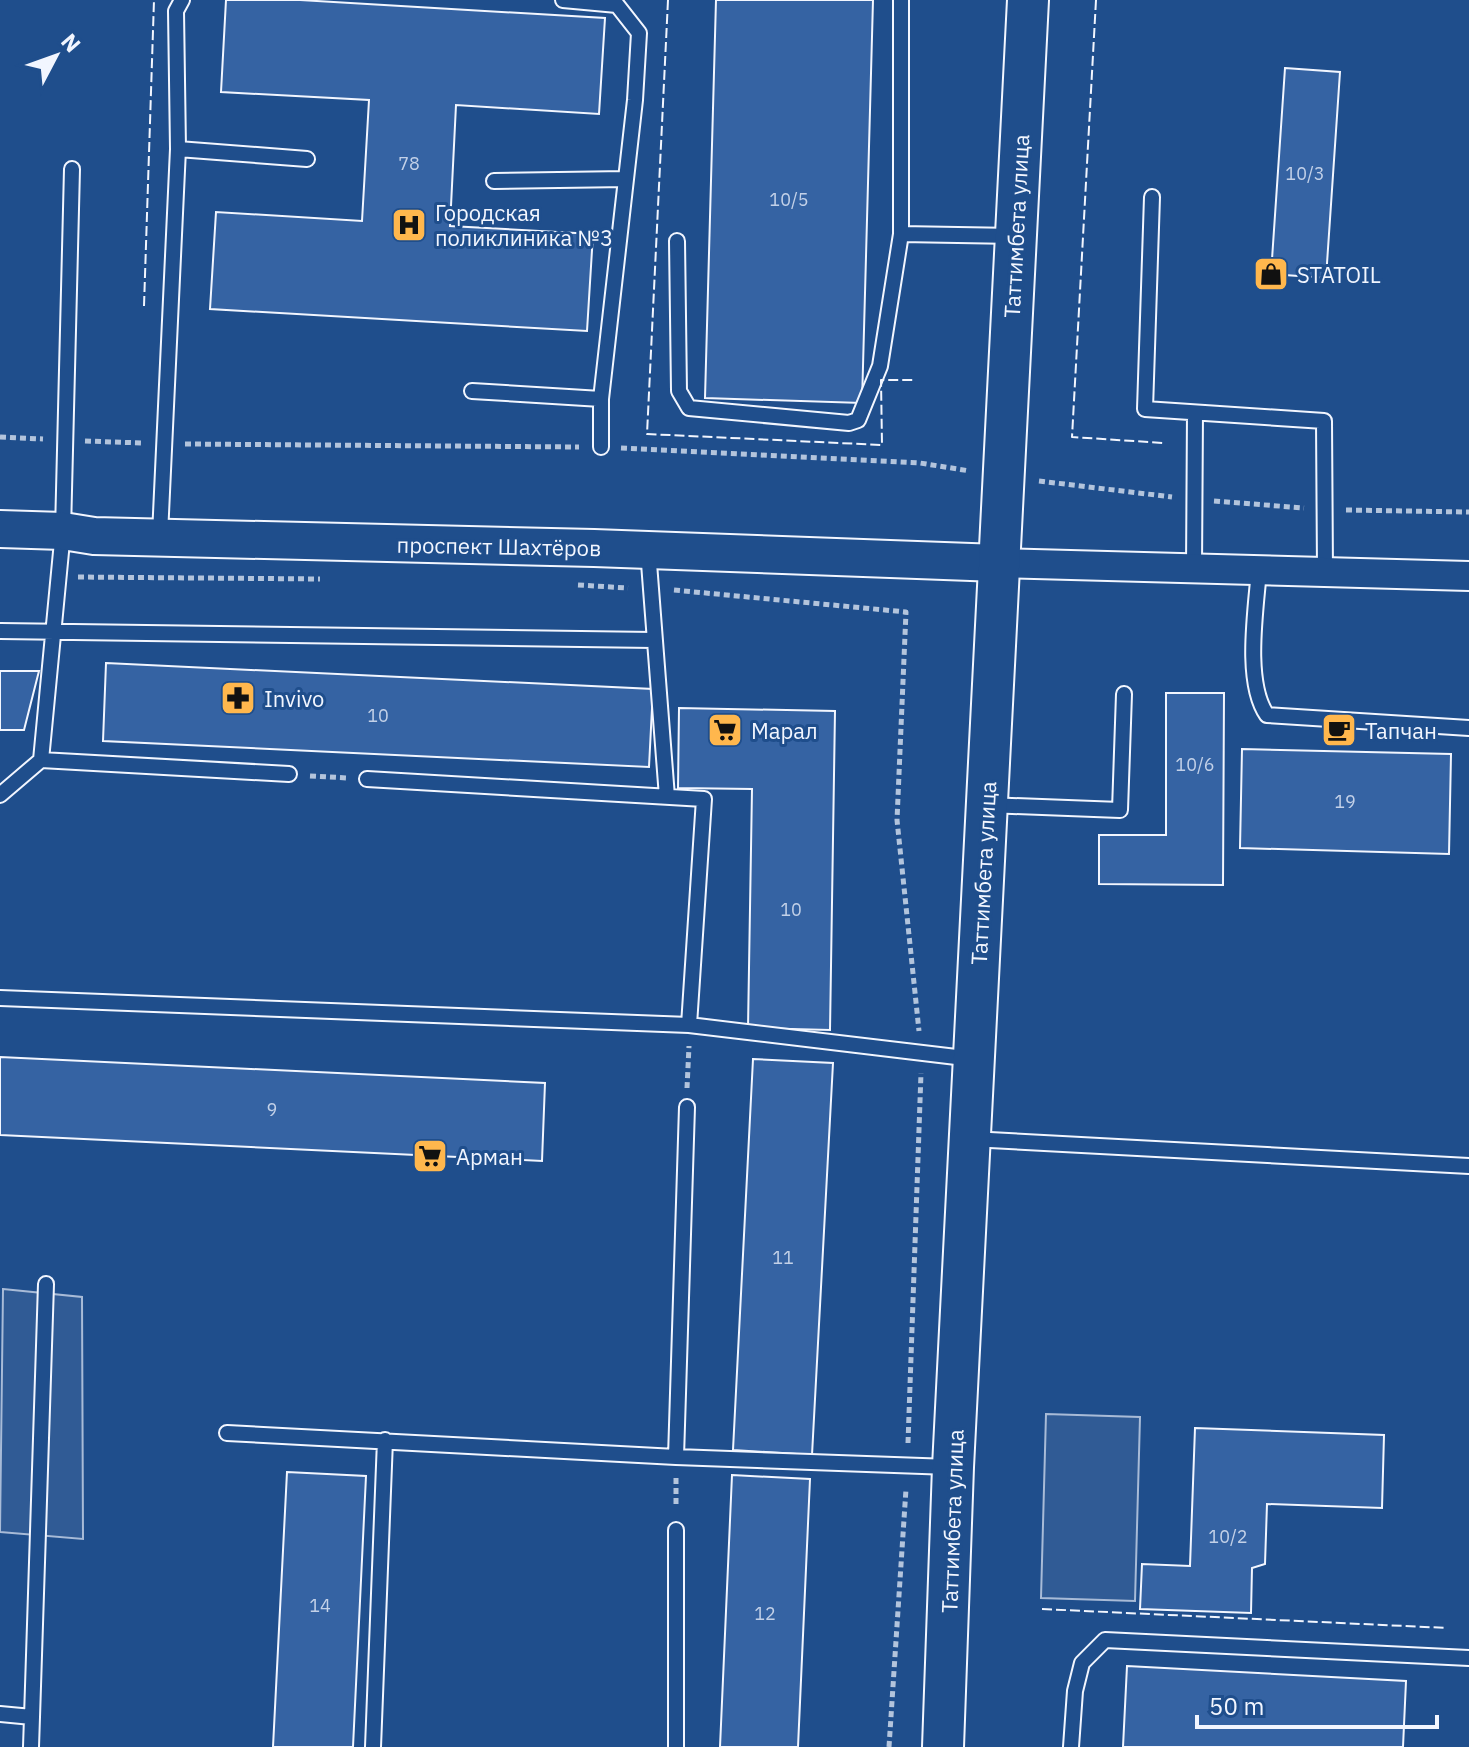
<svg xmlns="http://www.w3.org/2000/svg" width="1469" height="1747" viewBox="0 0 1469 1747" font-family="'IBM Plex Sans',sans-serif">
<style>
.built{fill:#305b95;stroke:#a8bbd7;stroke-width:2}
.building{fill:#3563a3;stroke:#f2f6ff;stroke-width:2}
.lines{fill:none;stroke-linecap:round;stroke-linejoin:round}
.service-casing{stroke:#f2f6ff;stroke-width:18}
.minor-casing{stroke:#f2f6ff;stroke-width:32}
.tertiary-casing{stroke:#f2f6ff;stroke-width:40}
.secondary-casing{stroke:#f2f6ff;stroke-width:44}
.path{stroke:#b3c4dc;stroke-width:5;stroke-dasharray:6 4;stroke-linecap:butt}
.service{stroke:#1f4e8c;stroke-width:14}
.minor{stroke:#1f4e8c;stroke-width:28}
.tertiary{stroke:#1f4e8c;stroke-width:36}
.secondary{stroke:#1f4e8c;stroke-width:40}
.fence{stroke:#f2f6ff;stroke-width:2;stroke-dasharray:10 4;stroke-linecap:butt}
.labels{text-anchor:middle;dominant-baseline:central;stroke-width:6;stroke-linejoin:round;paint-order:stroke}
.number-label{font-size:18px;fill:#c3d1e8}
.poi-label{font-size:22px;fill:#f2f6ff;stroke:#1f4e8c;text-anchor:start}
.street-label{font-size:22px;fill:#f2f6ff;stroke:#1f4e8c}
</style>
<rect width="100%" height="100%" fill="#1f4e8c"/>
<path class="built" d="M3 1289 82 1297 83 1539 0 1532Z
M1046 1414 1140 1417 1135 1601 1041 1598Z"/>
<path class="building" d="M226 0H300L605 18 599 114 456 105 450 226 593 234 587 331 210 309 216 212 362 221 369 100 221 92Z
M716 0H873L862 403 705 398Z
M1285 68 1340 72 1326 278 1271 274Z
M106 663 653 689 649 767 103 741Z
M0 671H39L24 730H0Z
M1166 693H1224L1223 885 1099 884V835H1166Z
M679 708 835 711 830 1030 748 1028 752 789 678 788Z
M1242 749 1451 754 1449 854 1240 848Z
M0 1057 545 1083 542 1161 0 1135Z
M753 1059 833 1063 812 1455 733 1450Z
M1195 1428 1384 1435 1382 1508 1267 1504 1265 1564 1252 1568 1251 1613 1140 1609 1142 1564 1190 1566Z
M287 1472 366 1476 353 1747H273Z
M732 1475 810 1479 798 1747H720Z
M1127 1666 1406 1681 1403 1747H1123Z"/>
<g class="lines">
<g class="service-casing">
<path id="service" d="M563 0 617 5 639 33 635 100 601 399
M178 149 176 11 182 0
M494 181 626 179
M1152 197 1145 409 1324 421 1325 571
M901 234 1015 236
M677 241 679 391 689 408 849 423 858 420 880 366 901 234V0
M472 391 601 399V447
M160 535 178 149 307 159
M648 550 667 797
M1194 568 1195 413
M1259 570C1256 609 1244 682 1267 715L1469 728
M0 631 653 640
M41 760 289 774
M367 779 704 799 689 1025
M0 795 41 760 63 531 72 169
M988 805 1120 810 1124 694
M0 998 689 1025 973 1059
M971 1139 1469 1166
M227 1433 676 1457 950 1467
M676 1457 687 1107
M0 1714 32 1717 31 1747
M32 1717 46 1284
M373 1747 385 1440
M676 1747V1530
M1071 1747 1075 1691 1082 1663 1105 1640 1469 1658"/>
</g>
<g class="minor-casing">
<path id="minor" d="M998 563 1469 576"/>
</g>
<g class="tertiary-casing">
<path id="tertiary" d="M0 529 63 531 94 536 594 548 998 563"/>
</g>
<g class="secondary-casing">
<path id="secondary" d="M943 1747 953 1467 1028 0"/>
</g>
<path class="path" d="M0 437 43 439
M85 441 143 443
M185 444 579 447
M621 448 920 463 970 471
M1039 481 1172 497
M1214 501 1304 508
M1346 510 1469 512
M78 577 320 579
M578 585 628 588
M674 590 906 612 897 820 919 1031
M310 776 348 778
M687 1088 689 1046
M908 1443 921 1073
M676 1478V1508
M889 1747 906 1489"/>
<use href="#service" class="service"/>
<use href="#minor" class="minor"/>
<use href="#tertiary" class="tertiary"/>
<use href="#secondary" class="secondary"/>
<path class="fence" d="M668 0 647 434 882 445 881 380H913
M1096 0 1072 437 1164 443
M144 306 154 0
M1042 1609 1447 1628"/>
</g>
<defs>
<g id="hospital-square" transform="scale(1.8)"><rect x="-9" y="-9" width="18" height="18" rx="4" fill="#ffb74d" stroke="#1f4e8c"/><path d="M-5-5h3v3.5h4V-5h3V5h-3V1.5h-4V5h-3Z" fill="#111"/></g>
<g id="shop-square" transform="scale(1.8)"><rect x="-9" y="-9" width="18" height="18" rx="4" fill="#ffb74d" stroke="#1f4e8c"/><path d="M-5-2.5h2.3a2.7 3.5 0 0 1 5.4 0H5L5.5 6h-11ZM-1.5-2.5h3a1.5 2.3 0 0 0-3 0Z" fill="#111"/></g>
<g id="pharmacy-square" transform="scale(1.8)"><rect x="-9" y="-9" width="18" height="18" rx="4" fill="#ffb74d" stroke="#1f4e8c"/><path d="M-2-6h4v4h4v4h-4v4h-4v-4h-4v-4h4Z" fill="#111"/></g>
<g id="supermarket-square" transform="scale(1.8)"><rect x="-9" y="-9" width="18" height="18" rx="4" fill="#ffb74d" stroke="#1f4e8c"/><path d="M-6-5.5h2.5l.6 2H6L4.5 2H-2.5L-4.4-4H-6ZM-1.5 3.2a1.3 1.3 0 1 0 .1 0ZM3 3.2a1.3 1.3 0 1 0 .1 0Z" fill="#111"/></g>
<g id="cafe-square" transform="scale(1.8)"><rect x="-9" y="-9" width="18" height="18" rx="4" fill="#ffb74d" stroke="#1f4e8c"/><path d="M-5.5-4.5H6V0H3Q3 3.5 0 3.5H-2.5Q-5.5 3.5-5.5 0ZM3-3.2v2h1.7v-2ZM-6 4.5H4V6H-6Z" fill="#111"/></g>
</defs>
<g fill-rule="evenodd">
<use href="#hospital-square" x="409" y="225"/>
<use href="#shop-square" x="1271" y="274"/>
<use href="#pharmacy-square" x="238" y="698"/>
<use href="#supermarket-square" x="725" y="730"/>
<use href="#cafe-square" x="1339" y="730"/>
<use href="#supermarket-square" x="430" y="1156"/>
</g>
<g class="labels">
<g class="number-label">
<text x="409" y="163">78</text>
<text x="1305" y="173">10/3</text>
<text x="789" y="199">10/5</text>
<text x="378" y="715">10</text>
<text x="1195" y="764">10/6</text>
<text x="1345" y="801">19</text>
<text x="791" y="909">10</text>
<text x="272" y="1109">9</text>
<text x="783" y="1257">11</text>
<text x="1228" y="1536">10/2</text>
<text x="320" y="1605">14</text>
<text x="765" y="1613">12</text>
</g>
<g class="poi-label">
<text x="435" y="212">Городская<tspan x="435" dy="25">поликлиника №3</tspan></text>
<text x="1297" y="274">STATOIL</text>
<text x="264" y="698">Invivo</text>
<text x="751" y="730">Марал</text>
<text x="1365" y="730">Тапчан</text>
<text x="456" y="1156">Арман</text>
</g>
<g class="street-label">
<text transform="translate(1016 226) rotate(-87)">Таттимбета улица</text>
<text transform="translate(499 546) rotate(1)">проспект Шахтёров</text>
<text transform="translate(983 873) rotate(-87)">Таттимбета улица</text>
<text transform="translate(952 1521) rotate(-88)">Таттимбета улица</text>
</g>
</g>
<g transform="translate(56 56) rotate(49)" stroke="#1f4e8c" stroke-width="6" paint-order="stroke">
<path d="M0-6L14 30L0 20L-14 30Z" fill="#f2f6ff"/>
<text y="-12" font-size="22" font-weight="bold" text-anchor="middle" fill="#f2f6ff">N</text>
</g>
<path d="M1197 1715v12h240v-12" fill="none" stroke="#f2f6ff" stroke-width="4"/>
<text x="1209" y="1715" font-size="24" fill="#f2f6ff" stroke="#1f4e8c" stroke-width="6" paint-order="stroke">50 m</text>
</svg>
